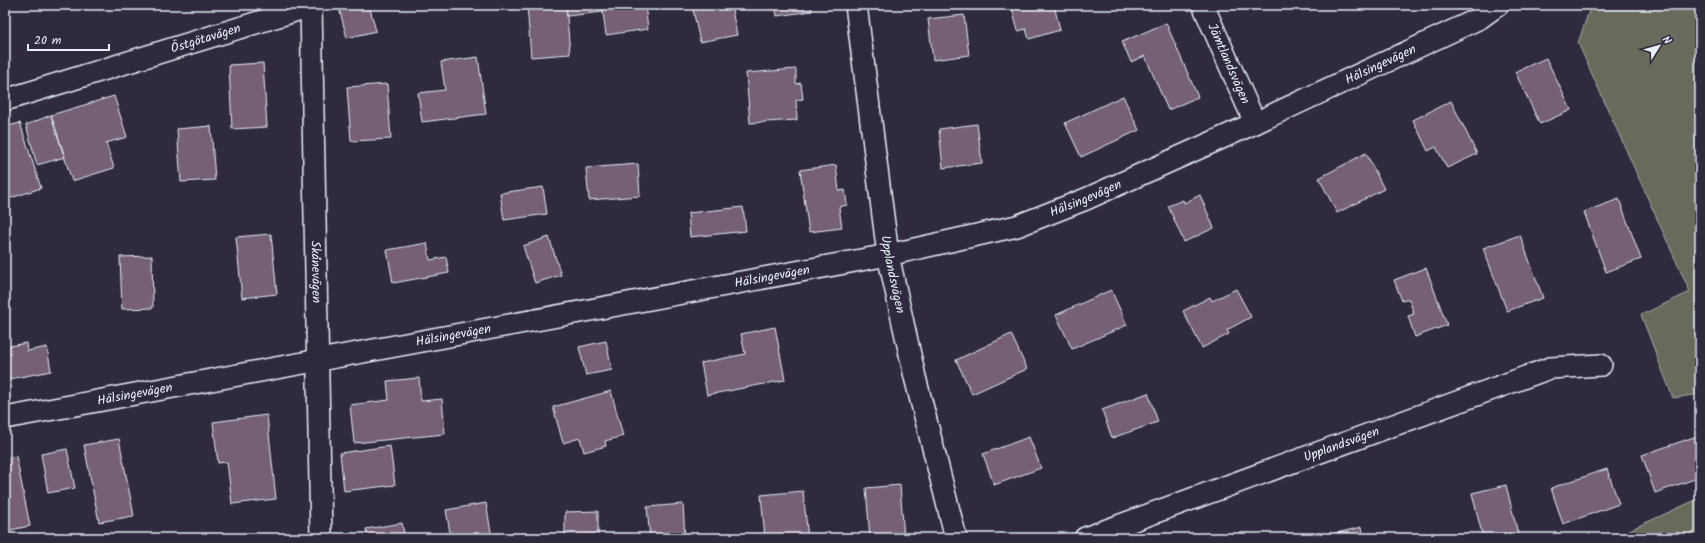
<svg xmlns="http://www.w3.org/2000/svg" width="1705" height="543" viewBox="0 0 1705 543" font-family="Kalam,sans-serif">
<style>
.green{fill:#676a5c;stroke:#a8aeaa}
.building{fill:#756076;stroke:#e8f1f8}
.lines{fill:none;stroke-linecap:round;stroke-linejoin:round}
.minor-casing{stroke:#e8f1f8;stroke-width:24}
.minor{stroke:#2f2a3d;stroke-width:21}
.labels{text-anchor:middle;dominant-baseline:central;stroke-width:4;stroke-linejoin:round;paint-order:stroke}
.street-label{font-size:13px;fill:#e8f1f8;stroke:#2f2a3d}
</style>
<rect width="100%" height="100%" fill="#2f2a3d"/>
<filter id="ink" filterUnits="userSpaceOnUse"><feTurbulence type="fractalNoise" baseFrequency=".025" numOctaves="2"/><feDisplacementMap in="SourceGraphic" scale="8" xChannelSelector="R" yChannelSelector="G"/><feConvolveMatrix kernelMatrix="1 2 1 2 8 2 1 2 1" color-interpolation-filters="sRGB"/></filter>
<g filter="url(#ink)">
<path class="green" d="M1591 5H1700V394L1673 398 1641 315 1690 292 1578 43Z
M1700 498V538H1612Z"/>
<path class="building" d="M352 5H369L376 31 347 38 339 8Z
M527 5H566L570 54 531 57Z
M566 5H602L603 12 567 16Z
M602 5H645L648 29 606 35Z
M692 5H731L737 35 700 42Z
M775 5H811L812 11 777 16Z
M1011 5H1054L1060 30 1029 39 1026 29 1018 31Z
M964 15 969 55 933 60 928 19Z
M1166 23 1198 97 1168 110 1145 56 1131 62 1122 42Z
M478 57 486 114 422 122 418 93 445 90 441 62Z
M1546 58 1571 110 1540 124 1515 72Z
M263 63 267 127 232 129 229 65Z
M796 69V84L801 83 803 99 796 100 797 120 750 123 746 73Z
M387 84 391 139 351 141 347 87Z
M114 96 127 137 106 143 114 168 72 181 51 115Z
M1123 96 1139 130 1081 157 1065 123Z
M1451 101 1477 154 1447 168 1436 147 1428 151 1413 120Z
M51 115 65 157 37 165 26 125Z
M20 123 41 188 5 200V127Z
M977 124 982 163 943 168 939 129Z
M211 126 215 180 181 182 177 129Z
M1366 153 1384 189 1337 213 1319 178Z
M638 164 640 196 589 200 586 168Z
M836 165 839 191 845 190 847 205 839 207 842 228 809 232 800 170Z
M543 187 547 214 504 220 500 193Z
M1200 195 1214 228 1184 242 1168 206 1183 200 1184 203Z
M1619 199 1641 259 1606 272 1584 212Z
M743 207 746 231 690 237 688 213Z
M271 234 277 294 242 298 236 237Z
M1520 235 1543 298 1507 311 1483 248Z
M549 237 561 275 535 283 523 246Z
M427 243 430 260 446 257 449 273 393 283 387 250Z
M152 256 153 308 122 309 120 257Z
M1426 268 1447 325 1415 337 1408 316 1414 314 1409 299 1402 301 1394 280Z
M1236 289 1251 317 1227 330 1229 334 1202 348 1183 311 1210 297 1212 301Z
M1111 290 1127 325 1072 349 1056 315Z
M775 327 785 380 707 395 701 363 745 354 741 334Z
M1011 334 1027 369 972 394 956 360Z
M606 341 612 370 586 375 579 347Z
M26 343 27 351 47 347 51 371 5 380V347Z
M419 378 421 401 442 399 445 434 354 443 350 405 389 400 387 381Z
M611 391 623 436 605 441 606 446 584 452 580 438 563 443 553 407Z
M1148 393 1158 422 1112 438 1102 410Z
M267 415 276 499 232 504 227 462 218 463 213 422Z
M1700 435V477L1655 493 1642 455Z
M1029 437 1041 468 994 485 983 454Z
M119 439 134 516 99 522 84 445Z
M390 446 395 485 344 491 340 453Z
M67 449 75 488 48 493 41 454Z
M16 456 30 526 5 531V458Z
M1607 469 1619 504 1563 524 1551 488Z
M900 485 904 538H870L866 488Z
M1506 485 1519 538H1483L1472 493Z
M803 491 808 538H765L761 495Z
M486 503 492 538H451L446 510Z
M683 504 685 538H650L647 507Z
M598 511V538H565V512Z
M402 523 405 538H368L366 529Z
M1362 527 1364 538H1325L1324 536Z"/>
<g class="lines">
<g class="minor-casing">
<g id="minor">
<path id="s1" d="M311 5 321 538"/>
<path id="s2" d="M856 5 888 255 915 377 956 538"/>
<path id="s3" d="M1203 5 1255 123"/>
<path id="s4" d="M5 100 314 5"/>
<path id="s5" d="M5 418 888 255 1017 226 1086 199 1255 123 1480 18 1498 5"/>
<path id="s6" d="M1085 538 1550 368 1601 365"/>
</g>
</g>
<use href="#minor" class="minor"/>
</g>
</g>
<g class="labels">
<g class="street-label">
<text stroke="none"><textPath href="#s4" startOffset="210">Östgötavägen</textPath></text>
<text stroke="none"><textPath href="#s3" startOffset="64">Jämtlandsvägen</textPath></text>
<text stroke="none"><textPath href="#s5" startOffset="1428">Hälsingevägen</textPath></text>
<text stroke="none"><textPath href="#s5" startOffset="1104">Hälsingevägen</textPath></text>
<text stroke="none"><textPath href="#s1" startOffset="267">Skånevägen</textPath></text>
<text stroke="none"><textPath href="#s2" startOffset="272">Upplandsvägen</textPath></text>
<text stroke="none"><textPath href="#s5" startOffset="780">Hälsingevägen</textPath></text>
<text stroke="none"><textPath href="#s5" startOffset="456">Hälsingevägen</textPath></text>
<text stroke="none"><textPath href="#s5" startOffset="132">Hälsingevägen</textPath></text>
<text stroke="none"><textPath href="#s6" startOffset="273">Upplandsvägen</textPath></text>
</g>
</g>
<rect width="1705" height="543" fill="none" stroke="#2f2a3d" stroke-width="20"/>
<rect x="10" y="10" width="1685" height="523" fill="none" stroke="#e8f1f8" stroke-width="1.5" filter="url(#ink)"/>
<g transform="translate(1659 46) rotate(53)" stroke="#2f2a3d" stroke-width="3" paint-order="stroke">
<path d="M0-3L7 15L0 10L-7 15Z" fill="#e8f1f8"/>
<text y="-6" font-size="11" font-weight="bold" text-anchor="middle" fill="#e8f1f8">N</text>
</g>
<path d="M28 44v6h81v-6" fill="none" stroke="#e8f1f8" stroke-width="2"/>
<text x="34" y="44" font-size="12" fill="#e8f1f8" stroke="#2f2a3d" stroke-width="3" paint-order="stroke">20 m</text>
</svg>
